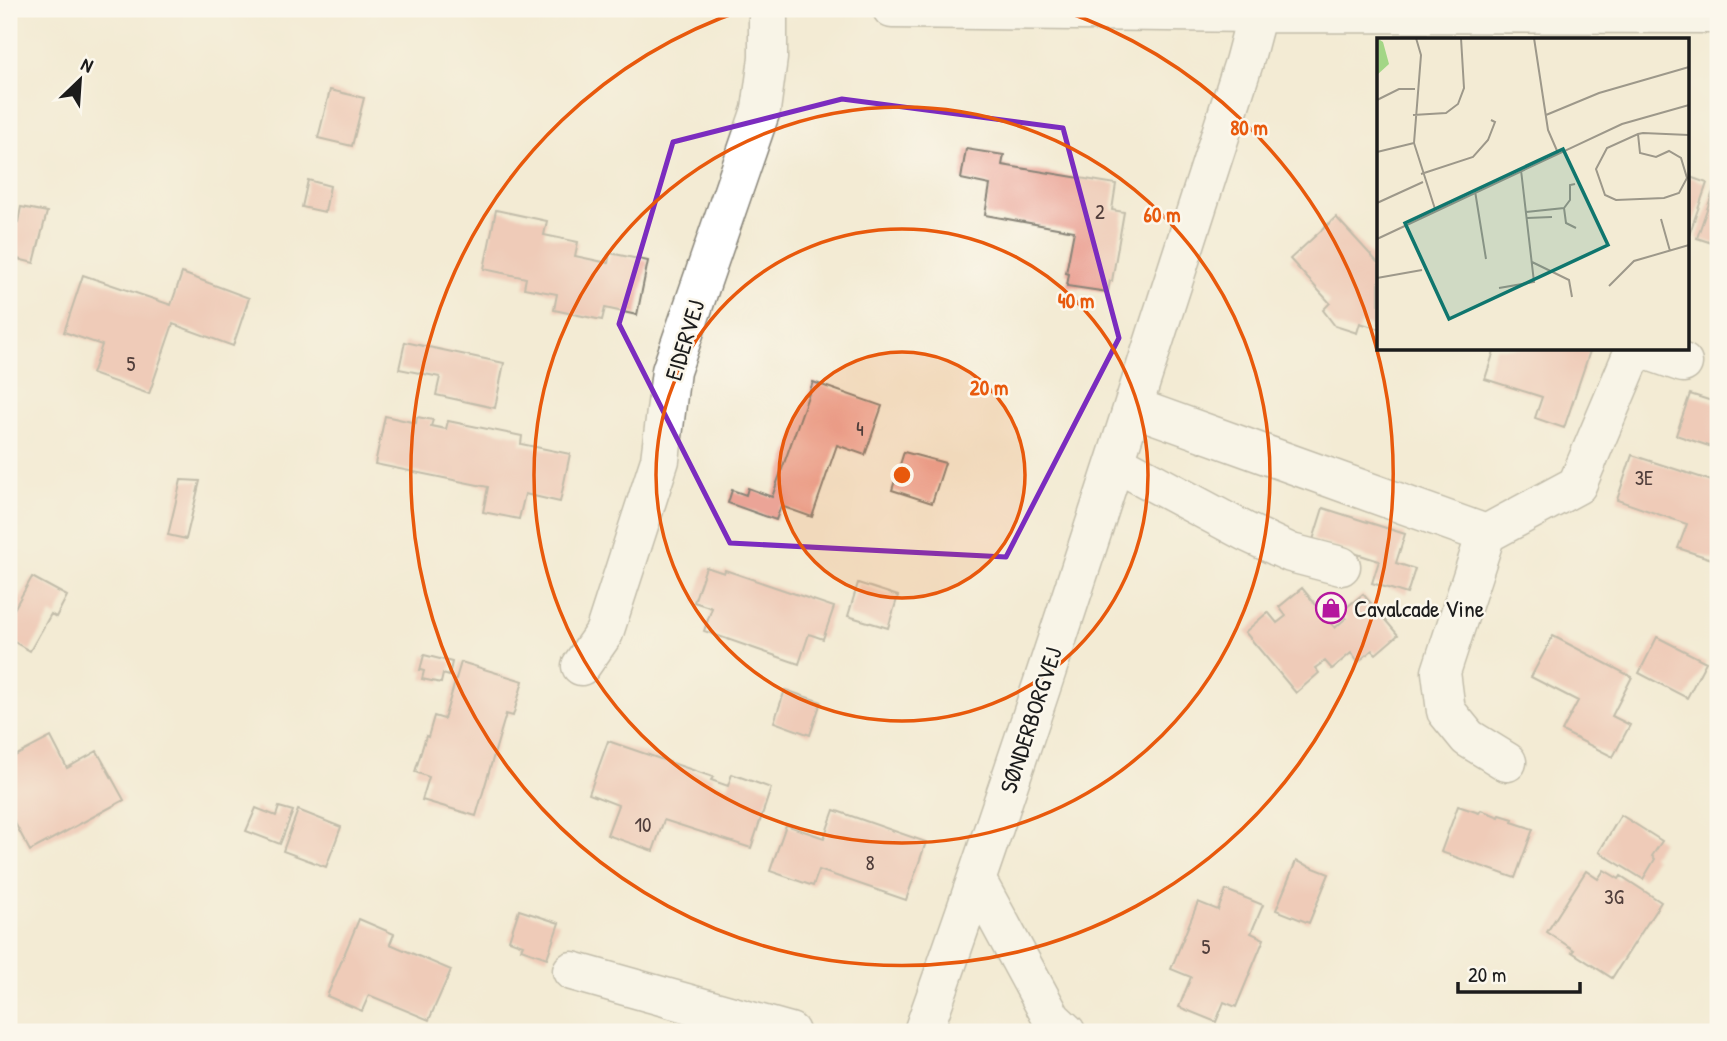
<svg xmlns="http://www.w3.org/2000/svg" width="1727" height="1041" viewBox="0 0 1727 1041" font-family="'Patrick Hand',sans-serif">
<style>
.building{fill:#eba497}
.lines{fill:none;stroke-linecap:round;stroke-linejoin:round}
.minor-casing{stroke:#888478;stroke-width:41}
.minor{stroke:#fff;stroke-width:38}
.marked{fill:none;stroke:#7b2cbf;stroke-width:5;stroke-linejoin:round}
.ring{fill:none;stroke:#e8590c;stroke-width:3.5}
.labels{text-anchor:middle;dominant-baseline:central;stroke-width:5;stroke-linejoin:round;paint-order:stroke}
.number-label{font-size:21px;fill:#503e3b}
.street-label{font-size:24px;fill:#1c1c1c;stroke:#fbf7ec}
.poi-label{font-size:24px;fill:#1c1c1c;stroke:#fbf7ec;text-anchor:start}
.inset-road{fill:none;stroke:#9d988a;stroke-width:2}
.view{fill:#0f766e;fill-opacity:0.15;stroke:#0f766e;stroke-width:3.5}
.inset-edge{fill:none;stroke:#1c1c1c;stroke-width:3.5}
.centre{fill:#e8590c;stroke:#fbf7ec;stroke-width:3.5}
.ring-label{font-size:21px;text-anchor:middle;font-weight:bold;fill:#e8590c;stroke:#fbf7ec;stroke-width:5;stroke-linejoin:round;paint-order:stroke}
</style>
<rect width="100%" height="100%" fill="#fbf7ec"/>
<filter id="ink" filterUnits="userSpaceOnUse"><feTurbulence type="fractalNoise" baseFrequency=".0143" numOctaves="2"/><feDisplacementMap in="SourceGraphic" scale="14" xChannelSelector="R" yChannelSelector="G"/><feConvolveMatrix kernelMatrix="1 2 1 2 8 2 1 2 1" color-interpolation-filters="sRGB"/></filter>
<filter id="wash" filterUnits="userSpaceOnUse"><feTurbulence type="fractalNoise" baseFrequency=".00686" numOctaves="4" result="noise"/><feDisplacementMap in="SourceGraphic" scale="28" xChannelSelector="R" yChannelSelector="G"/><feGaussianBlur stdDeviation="1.57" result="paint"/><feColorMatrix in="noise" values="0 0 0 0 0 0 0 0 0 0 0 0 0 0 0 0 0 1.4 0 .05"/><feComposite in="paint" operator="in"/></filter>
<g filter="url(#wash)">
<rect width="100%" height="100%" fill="#f3ebd4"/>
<g id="blocks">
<path class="building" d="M330 90 364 98 352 146 318 138Z
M966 149 1004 155 1002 165 1116 184 1112 210 1124 212 1112 281H1110L1108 292 1067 286 1069 274 1066 273 1074 231 985 215 990 185 961 179Z
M1687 176 1707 183 1687 241Z
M308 180 330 186 325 212 302 207Z
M1715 186 1718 187V245L1697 238Z
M21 207 47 212 34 263 9 257V220L18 222Z
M496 210 547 221 544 235 578 242 575 256 608 263 610 253 648 261 637 315 605 308 602 320 554 310 557 294 524 288 526 278 484 269Z
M1336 217 1379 264V329L1360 323 1357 333 1335 326 1323 310 1330 303 1290 259Z
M182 273 249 298 233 346 173 324 149 394 92 374 102 345 64 332 83 275 171 305Z
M405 342 504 363 495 408 436 395 440 377 399 369Z
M1495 348H1591L1564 428 1535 418 1542 397 1485 379Z
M813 382 882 406 865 455 837 445 812 517 781 506 776 520 728 503 732 490 746 495 748 488 772 497Z
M1690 394 1718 403V440L1715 448 1676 435Z
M385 416 416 423 417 417 433 420 431 426 446 429 448 421 522 436 521 444 570 454 560 502 525 494 519 519 483 512 488 487 375 464Z
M904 452 945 463 932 503 892 490Z
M1632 455 1718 483V561L1678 548 1687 524 1617 500Z
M181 480 200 481 186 539 168 535Z
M1323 508 1405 534 1396 563 1415 569 1407 594 1372 583 1379 561 1313 540Z
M706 567 724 573 725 570 834 607 823 639 809 634 799 664 704 631 712 608 694 602Z
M32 577 67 596 56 617 51 614 30 651 9 639V618Z
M858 583 898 596 888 628 848 616Z
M1302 588 1335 628 1346 618 1341 612 1363 594 1398 635 1376 654 1372 650 1358 662 1351 653 1332 669 1325 661 1315 668 1319 673 1296 693 1245 632 1268 612 1277 623 1286 616 1279 607Z
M1553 636 1632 677 1612 716 1630 725 1613 757 1562 731 1578 701 1531 677Z
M1657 637 1706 662 1687 698 1639 673Z
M424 655 452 662 449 676 443 674 441 683 422 679 424 671 420 670Z
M461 662 523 681 513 716 506 714 476 816 422 800 429 777 415 772 426 736 428 737 434 716 444 719Z
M785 690 821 702 810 735 774 722Z
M51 737 67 768 97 751 124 800 30 851 9 812V759Z
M608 741 713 777 711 780 728 786 732 774 771 788 751 848 664 820 653 851 607 835 618 805 589 794Z
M1458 806 1479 813 1481 810 1499 817 1500 815 1513 819 1512 822 1533 829 1515 878 1441 852Z
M279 807 293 811 280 844 246 831 256 808 276 816Z
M298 810 341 827 326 867 283 851Z
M834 810 926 842 906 900 819 870 813 886 770 871 786 825 824 838Z
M1621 815 1662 841 1652 856 1655 859 1643 879 1599 852Z
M1296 861 1329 874 1309 923 1276 910Z
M1604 870 1619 879 1621 876 1661 902 1612 978 1572 952 1574 950 1547 932 1586 871 1598 879Z
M1226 890 1263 905 1251 933 1264 939 1236 1007 1224 1002 1216 1022 1179 1007 1191 977 1171 969 1198 902 1218 910Z
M519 910 559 923 547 958 521 949 523 945 509 940Z
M359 919 394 934 390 944 451 970 429 1020 369 995 362 1011 327 996Z"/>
</g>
</g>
<g filter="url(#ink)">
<use href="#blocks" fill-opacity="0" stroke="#888478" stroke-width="2"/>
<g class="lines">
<g class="minor-casing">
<path id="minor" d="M892 9 1257 13 1718 14
M1640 348 1683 363
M1133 407 1486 534 1577 485 1635 348
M1115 462 1246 532 1291 553 1341 566
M1486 534 1441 672 1446 711 1468 738 1507 762
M581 666 604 633 660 460 671 371 761 110 768 58V9
M977 881 1052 1019 1066 1032
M572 971 790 1032
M923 1032C1037 712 1139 386 1244 62L1257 13"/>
</g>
<use href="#minor" class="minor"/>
</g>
</g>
<path d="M0 0H1727V1041H0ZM842 99 1063 128 1119 338 1006 557 730 543 619 324 673 142Z" fill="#f3ebd4" fill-opacity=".55" fill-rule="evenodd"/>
<path class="marked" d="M842 99 1063 128 1119 338 1006 557 730 543 619 324 673 142Z"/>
<circle cx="902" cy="475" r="123" fill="#e8590c" fill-opacity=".12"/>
<g class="ring">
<circle cx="902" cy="475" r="123"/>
<circle cx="902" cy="475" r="246"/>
<circle cx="902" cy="475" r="368"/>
<path d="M1058 9A491 491 0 1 1 746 9"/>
</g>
<defs>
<g id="shop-ring" transform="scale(1.575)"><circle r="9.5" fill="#fbf7ec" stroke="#b5179e" stroke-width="1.5"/><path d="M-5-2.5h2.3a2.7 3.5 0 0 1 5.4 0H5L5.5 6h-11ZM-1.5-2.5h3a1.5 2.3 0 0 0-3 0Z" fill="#b5179e"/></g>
</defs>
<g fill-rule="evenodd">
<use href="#shop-ring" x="1331" y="608"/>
</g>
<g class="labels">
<g class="number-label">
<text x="1100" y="211">2</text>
<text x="131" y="363">5</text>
<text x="860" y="428">4</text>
<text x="1644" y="477">3E</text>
<text x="643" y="824">10</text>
<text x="870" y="862">8</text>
<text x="1614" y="896">3G</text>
<text x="1206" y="946">5</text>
</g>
<g class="street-label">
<text transform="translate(684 340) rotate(-73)">EIDERVEJ</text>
<text transform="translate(1030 720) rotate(-72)">SØNDERBORGVEJ</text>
</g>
<g class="poi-label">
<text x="1354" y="608">Cavalcade Vine</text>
</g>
</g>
<g transform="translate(1377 38)">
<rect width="312" height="312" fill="#f3ebd4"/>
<path d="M0 0 6 4 12 26 0 37Z" fill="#a3d686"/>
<path class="inset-road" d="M39 0 44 17 37 105 58 171M157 0 171 92 181 115M0 62 22 51H38M36 77 69 75 81 66 87 50 84 0M169 77 222 55 312 29M261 96 263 115 279 119 292 113 304 120 310 140 302 155 287 160 239 162 228 157 219 131 230 110 261 96 266 95 312 97M0 114 37 105M44 136 96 119 111 102 118 84 114 82M98 153 109 221M0 165 46 144M187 170 189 185 199 190M149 174 187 170 193 162V147L198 146M150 180 175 179M284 181 293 213M0 201 245 86 312 67M155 224 192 242 195 259M0 240 45 232M232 248 257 223 312 207M122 250 157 244 144 132"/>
<path class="view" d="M186 111 231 207 72 281 28 185Z"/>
<rect width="312" height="312" class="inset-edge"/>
</g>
<circle cx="902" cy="475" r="10" class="centre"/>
<g class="ring-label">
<text x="1249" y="135">80 m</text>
<text x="1162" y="222">60 m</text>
<text x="1076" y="308">40 m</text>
<text x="989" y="395">20 m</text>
</g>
<rect width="1727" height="1041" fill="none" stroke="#fbf7ec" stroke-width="35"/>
<g transform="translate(80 80) rotate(25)" stroke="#fbf7ec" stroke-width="5" paint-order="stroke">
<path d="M0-5L12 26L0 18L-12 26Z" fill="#1c1c1c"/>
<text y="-10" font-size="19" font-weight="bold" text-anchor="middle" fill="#1c1c1c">N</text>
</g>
<path d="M1458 982v10h122v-10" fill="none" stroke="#1c1c1c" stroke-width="3.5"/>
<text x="1468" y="982" font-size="21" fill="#1c1c1c" stroke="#fbf7ec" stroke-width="5" paint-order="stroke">20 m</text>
</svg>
